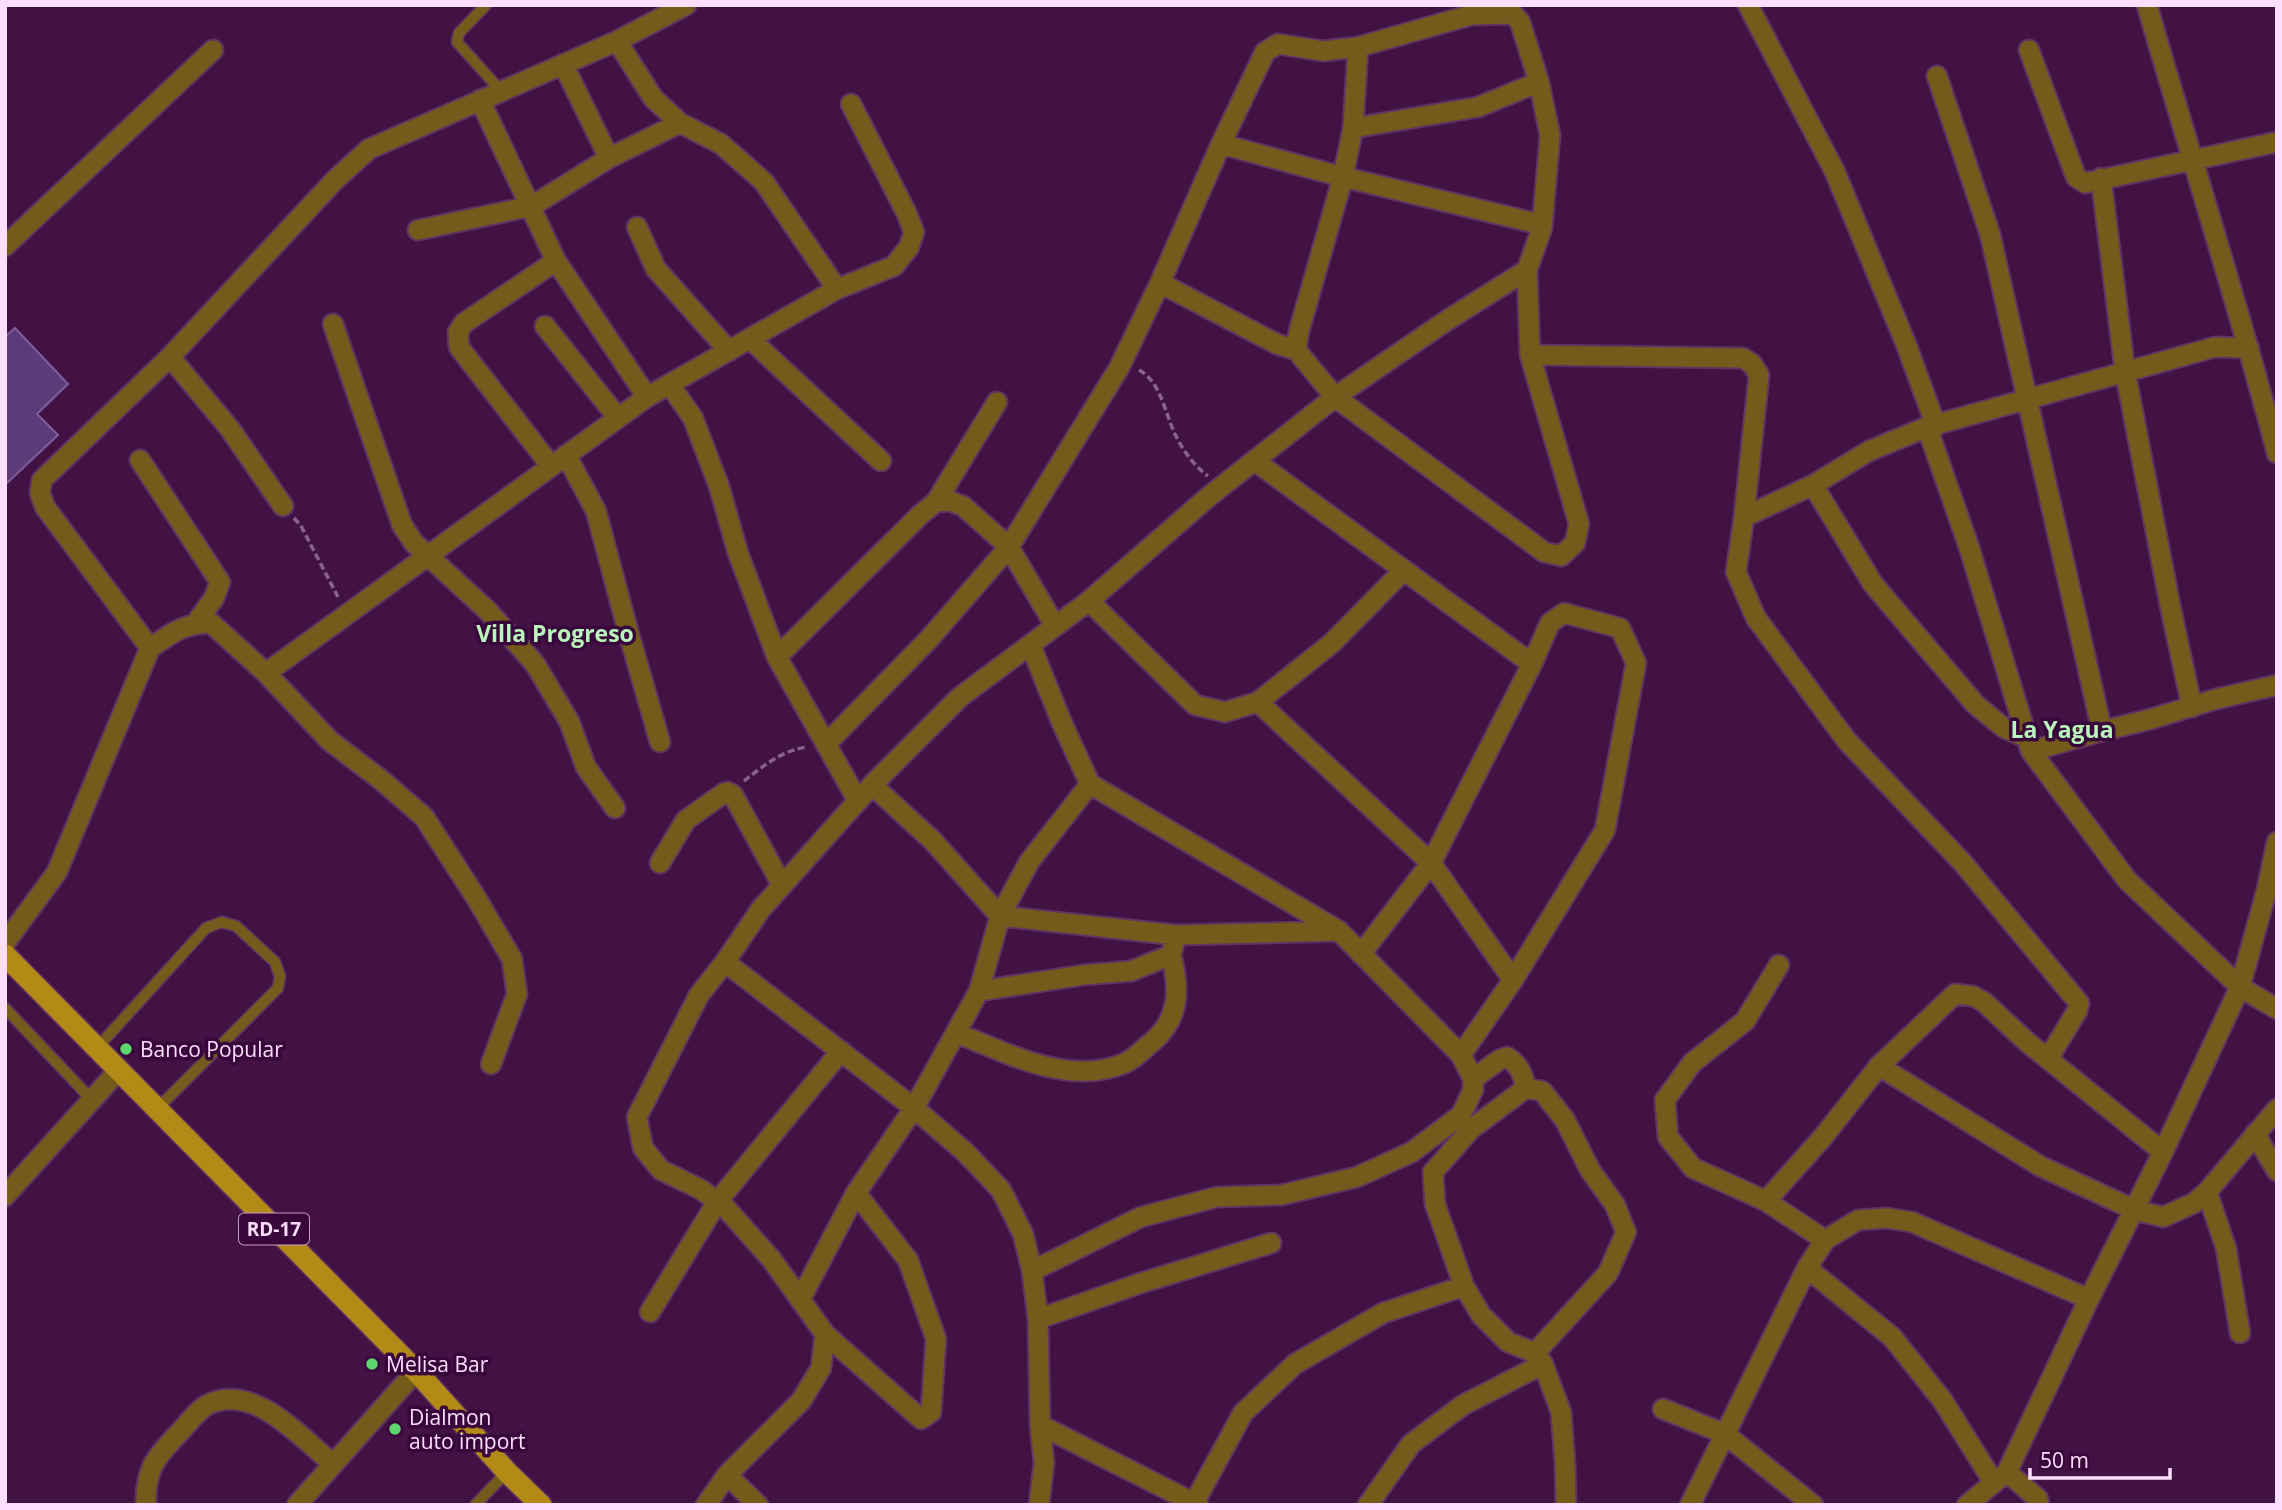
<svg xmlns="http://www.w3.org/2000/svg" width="2282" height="1510" viewBox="0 0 2282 1510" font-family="'Open Sans',sans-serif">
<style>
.building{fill:#5b3c78;stroke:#7e5e9d;stroke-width:2}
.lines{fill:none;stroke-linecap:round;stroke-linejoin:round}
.lane-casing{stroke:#613362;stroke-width:13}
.street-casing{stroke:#613362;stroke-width:23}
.primary-casing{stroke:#613362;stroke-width:24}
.path{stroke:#8c628d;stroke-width:3.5;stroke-dasharray:7 3.5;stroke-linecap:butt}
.lane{stroke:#745b1c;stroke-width:10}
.street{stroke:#745b1c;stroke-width:19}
.primary{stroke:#b48a16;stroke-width:21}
.poi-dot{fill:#5cd56d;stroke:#38063a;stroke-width:2.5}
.labels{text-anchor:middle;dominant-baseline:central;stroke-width:7;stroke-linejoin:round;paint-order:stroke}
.shield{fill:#38063a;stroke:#c29ec2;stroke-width:2}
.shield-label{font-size:19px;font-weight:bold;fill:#fddffd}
.poi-label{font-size:21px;fill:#fddffd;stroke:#38063a;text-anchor:start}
.neighbourhood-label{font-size:23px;font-weight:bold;fill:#b8f6bc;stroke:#38063a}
</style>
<rect width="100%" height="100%" fill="#431245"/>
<path class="building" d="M15 328 68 384 37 414 58 435 5 485V337Z"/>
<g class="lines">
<g class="lane-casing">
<path id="lane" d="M486 5 459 33 457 42 501 91
M5 1008 92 1100
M97 1048 206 928 222 922 236 926 275 962 280 976 278 988 156 1110
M475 1505 507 1472"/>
</g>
<g class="street-casing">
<path id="street" d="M1748 5 1835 172 1906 344 1936 426
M2147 5C2190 155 2238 303 2277 453
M617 41 653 98 680 123 721 144 764 182 837 289
M1358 47 1471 15 1513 14 1520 22 1539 82 1550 135 1542 228
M2029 50 2076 177 2085 183 2277 142
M563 64 609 158
M1937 76 1990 234 2102 731
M480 100 556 261 647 397
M1353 128 1478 107 1539 82
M1221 144 1343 177 1535 223 1542 228 1527 270 1530 355 1579 524 1575 543 1561 556 1544 552 1335 397 1296 350
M2101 178 2125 371 2171 610 2192 707
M637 227 656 269 729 351
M418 230 532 206 609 158 680 123
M5 246 213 50
M333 324 402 525 414 543 488 611 535 664 569 721 586 767 615 808
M545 326 618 418
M750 339 881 461
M1530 355 1743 358 1752 364 1759 375 1744 517
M170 357 230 429 283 506
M670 385 693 418 719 486 738 553 777 657 858 801
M1927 427 1969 547 2031 751 2127 880 2240 987 2277 1009
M566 455 596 511 628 631 660 742
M140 460 220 582 214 598 196 623
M1255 461 1532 664
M551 466 459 347 458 332 464 323 556 261
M1813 485 1873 584 1975 704 2004 728 2028 738
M936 502 950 501 963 506 1009 547 1055 626
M1089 601 1195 705 1225 712 1258 702 1332 643 1404 570
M150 648C174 632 182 624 211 623L266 673 330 741 380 779 424 817 475 896 512 959 517 994 491 1064
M777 657 920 515 936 502 997 402
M266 673 647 397 837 289 894 266 909 247 914 232 906 212 851 104
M1258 702 1431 863 1513 980
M826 744 929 639 1009 547 1119 368 1160 283 1221 144 1265 52 1278 44 1323 51 1358 47 1353 128 1343 177 1299 331 1296 350 1277 344 1160 283
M2031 751 2102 731 2151 719 2216 699 2277 685
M872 785 933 841 1000 916 1176 935 1339 931
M660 863 686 820 724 793 728 792 733 795 782 885
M5 943 57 872 150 648 45 507 40 493 42 480 170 357 335 180 369 149 617 41 686 5
M1361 954 1431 863 1532 664 1550 623 1564 613 1620 628 1636 663 1605 830 1513 980 1461 1055
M725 962 914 1108 965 1152 1001 1190 1023 1234 1032 1271 1038 1319 1040 1425 1044 1463 1039 1505
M1779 965 1745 1021 1692 1063 1665 1100 1668 1137 1693 1168 1766 1201 1825 1240
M979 991 1083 975 1131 971 1171 955 1174 943
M956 1033C1008 1053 1069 1087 1125 1063 1135 1059 1143 1049 1151 1043 1180 1019 1180 989 1171 955
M2048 1059 2077 1011 2079 1003 1962 862 1847 741 1756 618 1736 572 1744 517 1813 485 1869 451 1927 427 2215 347 2249 348
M1879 1066 2040 1166 2135 1210 2163 1217 2194 1203 2207 1192 2277 1109
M1473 1079 1499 1060 1507 1057C1519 1064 1523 1075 1526 1088
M2255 1134 2277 1171
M2207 1192 2226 1248 2240 1333
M5 1196 118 1071
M1766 1201 1823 1137 1879 1066 1955 994 1973 996 1984 1002 2027 1042 2163 1152
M1807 1268 1892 1337 1943 1401 1994 1483
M1032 1271 1141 1217 1217 1197 1281 1195 1357 1177 1412 1152 1461 1115 1473 1090V1079L1461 1055 1339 931 1090 784
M801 1298 856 1193 914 1108 979 991 1000 916 1029 862 1090 784 1062 723 1031 646
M650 1312 717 1202 841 1051
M1038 1319 1141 1283 1271 1243
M825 1334 921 1419 931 1412 936 1339 908 1260 856 1193
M1535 1353 1608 1273 1626 1232 1615 1205 1590 1170 1565 1120 1542 1091 1526 1088 1471 1129 1433 1172 1435 1204 1464 1286 1481 1315 1508 1342 1535 1353 1543 1364 1561 1412 1565 1463 1566 1505
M1663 1409 1725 1434 1813 1505
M1040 1425 1198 1505
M2007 1472 2038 1499 2039 1505
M727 1475 758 1505
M146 1505C145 1470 155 1458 178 1434 187 1425 198 1409 209 1404 255 1383 301 1438 333 1464
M297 1505 416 1371
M706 1505 727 1475 801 1401 821 1368 825 1334 772 1260 725 1207 700 1189 661 1170 643 1148 637 1117 699 995 725 962 761 909 872 785 960 697 1089 601 1207 498 1335 397 1449 319 1527 270
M1193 1505 1243 1413 1295 1364 1383 1313 1464 1286
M1368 1505 1411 1444 1463 1405 1543 1364
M1690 1505 1807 1268 1825 1240 1858 1220 1887 1218 1912 1222 2089 1299
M1967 1505 2007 1472 2089 1299 2163 1152 2240 987 2267 889 2277 842"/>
</g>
<g class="primary-casing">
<path id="primary" d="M5 955 416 1371 507 1472 541 1505"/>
</g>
<path class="path" d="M1139 370C1160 381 1165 412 1174 432 1182 449 1193 465 1208 476
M294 518 301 526 338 597
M744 781C763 766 783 750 807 747"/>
<use href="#lane" class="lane"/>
<use href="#street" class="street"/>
<use href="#primary" class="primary"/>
</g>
<g class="poi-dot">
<circle cx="126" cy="1049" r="7"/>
<circle cx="372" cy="1364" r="7"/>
<circle cx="395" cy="1429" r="7"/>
</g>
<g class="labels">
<rect class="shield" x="239" y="1213.5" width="70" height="31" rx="5"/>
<g class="shield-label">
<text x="274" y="1229">RD-17</text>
</g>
<g class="poi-label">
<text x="140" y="1049">Banco Popular</text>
<text x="386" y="1364">Melisa Bar</text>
<text x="409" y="1417">Dialmon<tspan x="409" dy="24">auto import</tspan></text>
</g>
<g class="neighbourhood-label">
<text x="555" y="633">Villa Progreso</text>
<text x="2062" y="729">La Yagua</text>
</g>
</g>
<rect width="2282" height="1510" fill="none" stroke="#fddffd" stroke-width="14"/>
<path d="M2030 1468v10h140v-10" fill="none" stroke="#fddffd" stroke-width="3.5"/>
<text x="2040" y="1468" font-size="21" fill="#fddffd" stroke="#38063a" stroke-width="5" paint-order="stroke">50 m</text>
</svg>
